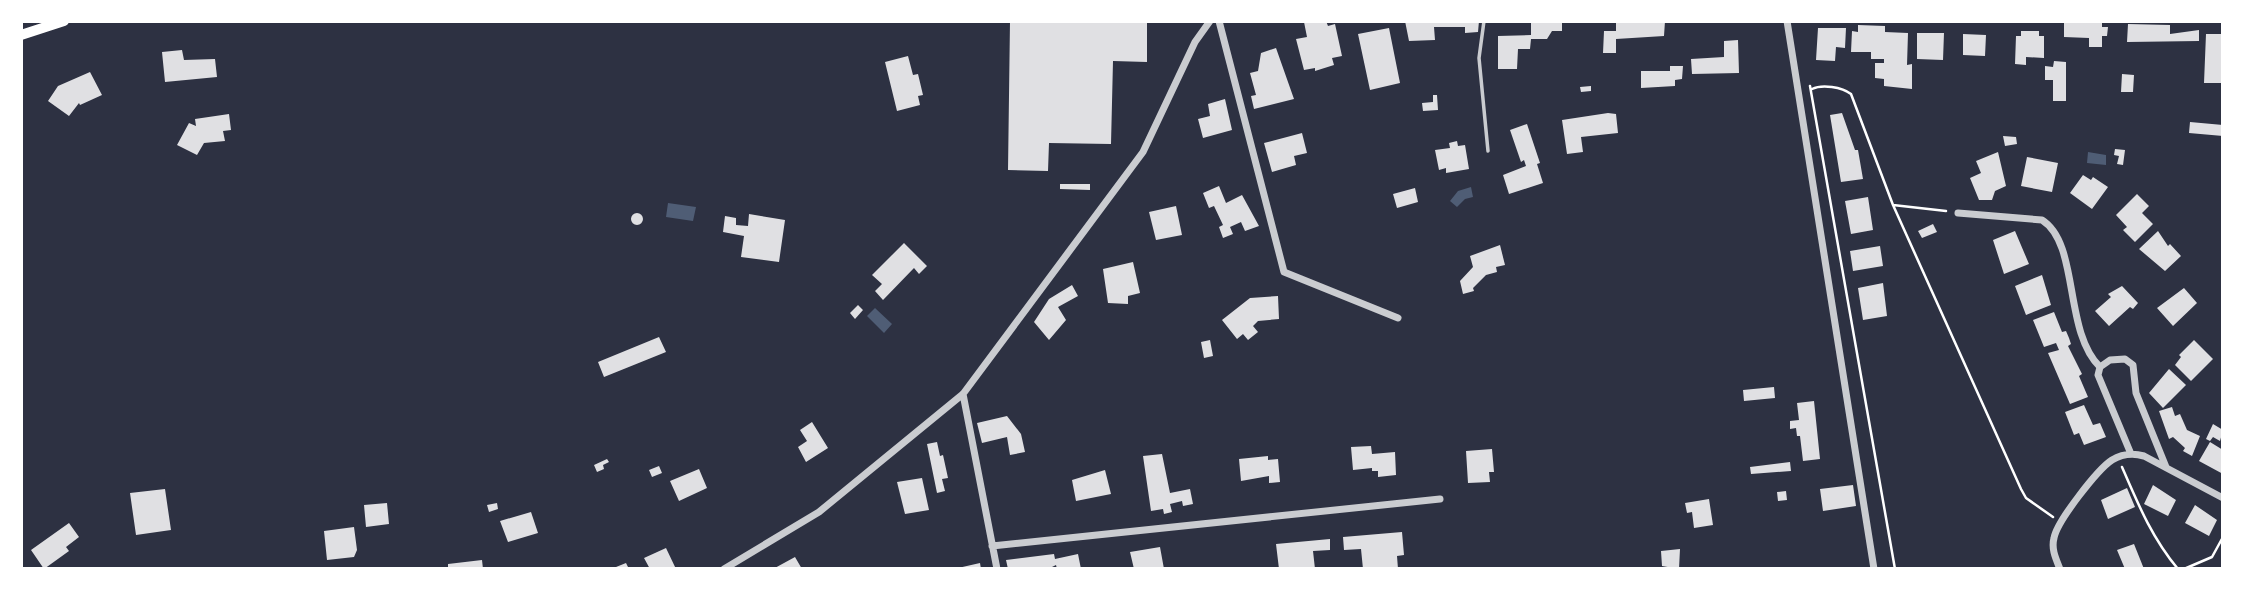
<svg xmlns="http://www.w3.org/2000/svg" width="2244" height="590" viewBox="0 0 2244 590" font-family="Roboto,sans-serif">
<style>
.water{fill:#4f5d75}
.building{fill:#e0e0e3}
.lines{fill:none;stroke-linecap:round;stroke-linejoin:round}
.path{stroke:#fff;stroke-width:2.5}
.service{stroke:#caccd0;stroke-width:3.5}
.minor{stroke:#caccd0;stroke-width:7}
.secondary{stroke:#fff;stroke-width:10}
</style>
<rect width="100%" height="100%" fill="#2d3142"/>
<path class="water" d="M2088 152 2106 155V165L2087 163Z
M1471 187 1473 197 1465 199 1457 207 1450 201 1458 191Z
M668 203 696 207 693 221 666 217Z
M875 308 892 324 884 333 867 316Z"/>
<path class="building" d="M1010 21H1147V62L1113 61 1111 144 1049 143 1048 171 1008 170Z
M1326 21 1328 26 1335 24 1342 56 1332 58 1334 65 1315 71V68L1304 70 1296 39 1307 37 1304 22Z
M1405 21H1479L1478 32 1465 33V27H1434L1435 40 1409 41Z
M1531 21H1562V31H1552L1547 39H1531L1530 49H1518L1517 69H1498V36L1531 35Z
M1616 21H1665L1664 36 1616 39V53H1603L1604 31H1616Z
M2064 22 2102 23V27H2108L2107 36H2102V47H2089V38L2064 37Z
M2128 24 2170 25V34L2199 30V41L2127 42Z
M1858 25 1885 26V32L1908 33 1907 65 1912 64V89L1884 86V79L1875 78V63H1884V59H1871V52H1851L1852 31 1858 32Z
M1389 28 1400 83 1370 90 1358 34Z
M1818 28H1846L1845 48 1836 47 1835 61 1816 60Z
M2021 31H2039V36H2044V58L2026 57V65L2015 64 2016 36H2021Z
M1917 33H1944L1943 60 1917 59Z
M1963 34 1986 35 1985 56 1963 55Z
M2206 34H2223V83H2204Z
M1738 40 1739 73 1692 74 1691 59 1724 57V41Z
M1276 48 1294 99 1254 109 1251 96 1256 95 1250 73 1258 71 1261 53Z
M182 50 184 60 215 59 217 77 165 82 162 52Z
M908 56 913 75 918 74 923 95 918 96 920 105 897 111 885 62Z
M2054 61 2066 62V101H2053V80H2045V66L2053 67Z
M1670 66H1683L1682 79 1675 80V86L1641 88V71H1670Z
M90 72 102 95 80 105 79 103 69 116 48 101 58 86Z
M2122 74 2134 75 2133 92H2121Z
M1591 86V91L1581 92 1580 87Z
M1433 95H1437L1438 110 1423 111 1422 103 1433 102Z
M1225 99 1232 130 1203 138 1198 119 1210 116 1208 104Z
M1608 113 1616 114 1618 133 1581 137 1583 152 1567 154 1562 120Z
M1842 113 1855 150H1858L1863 179 1841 182 1830 115Z
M229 114 231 130 223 131 225 141 204 143 197 155 177 145 189 123 196 126 195 119Z
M2190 122 2223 125V136L2189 133Z
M1527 124 1540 163 1537 164 1543 183 1509 194 1503 175 1526 166 1524 160 1521 162 1510 130Z
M1302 133 1307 153 1294 156 1296 165 1272 172 1264 143Z
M2003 136 2016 137 2017 144 2005 146Z
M1457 141 1458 146 1465 145 1469 169 1446 173V168L1439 170 1435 150 1450 148 1449 143Z
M2115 149 2125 150 2123 165 2117 164 2119 156 2114 155Z
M1998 152 2006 186 1995 191 1992 200H1979L1970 178 1981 173 1976 161Z
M2027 157 2058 163 2052 192 2021 186Z
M2083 175 2091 180 2093 177 2108 187 2092 209 2070 193Z
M1060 184H1090V190L1060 189Z
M1219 186 1226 203 1242 195 1259 226 1245 231 1241 222 1230 227 1233 234 1223 238 1219 227 1223 225 1214 206 1209 208 1203 193Z
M1415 188 1418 202 1397 208 1393 194Z
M2137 194 2149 206 2142 213 2153 224 2135 242 2123 230 2127 227 2116 215Z
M1868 197 1873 230 1851 234 1845 201Z
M1176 206 1182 235 1156 240 1149 212Z
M631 219a6 6 0 1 1 12 0a6 6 0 1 1-12 0Z
M749 214 785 220 779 262 741 257 744 236 723 232 725 216 736 218V225L748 226Z
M1933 224 1937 232 1922 238 1918 231Z
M2015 231 2029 264 2004 274 1993 240Z
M2158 231 2168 246 2170 244 2181 256 2165 271 2139 249Z
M904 243 927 266 919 274 914 268 883 300 875 291 882 284 872 275Z
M1500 245 1505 265 1496 267 1497 272 1486 275 1473 288 1474 291 1463 294 1460 281 1473 267 1470 256Z
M1880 246 1883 266 1853 271 1850 251Z
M1133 262 1140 293 1128 296V304L1108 303 1103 269Z
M2042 275 2051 305 2026 315 2015 286Z
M1883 283 1887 316 1863 320 1858 288Z
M1072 285 1078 296 1058 307 1066 320 1049 340 1034 322 1049 299Z
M2122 286 2138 303 2133 309 2130 307 2109 326 2095 311 2111 297 2108 294Z
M2184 288 2197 303 2173 326 2157 308Z
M1278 296 1279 319 1258 321 1253 326 1258 332 1248 340 1243 334 1237 339 1222 320 1250 298Z
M858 305 863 310 855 319 850 313Z
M2054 312 2062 332 2066 331 2069 338 2071 344 2068 346 2082 374 2079 376 2088 397 2070 404 2048 353 2059 350 2056 343 2044 347 2033 320Z
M659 337 666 352 604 377 598 362Z
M1210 340 1213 356 1204 358 1201 342Z
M2194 340 2213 359 2191 381 2175 365 2181 357 2179 355Z
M2169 369 2186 385 2163 408 2149 393Z
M1774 387 1775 398 1744 401 1743 390Z
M1814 401 1820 459 1803 461 1800 436H1797L1796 428 1790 429V421L1799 420 1797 403Z
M2084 405 2093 425 2100 423 2106 437 2084 445 2079 433 2074 435 2065 412Z
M2172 407 2175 416 2180 414 2187 430 2200 436 2192 456 2183 451 2185 448 2173 437 2169 439 2159 411Z
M1007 416 1021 434 1025 452 1010 455 1007 437 982 443 977 423Z
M812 422 828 448 806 462 798 447 807 441 800 430Z
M2213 424 2223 430 2220 441 2213 437 2210 441 2206 439Z
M937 442 940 456 943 455 948 478 942 479 945 491 937 493 927 444Z
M2210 442 2223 450V474L2199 461Z
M1371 446 1372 454 1395 452 1396 475 1378 477V471H1372V468L1353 470 1351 447Z
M1492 449 1494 472H1489L1490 482 1468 483 1466 451Z
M1162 454 1170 493 1190 489 1193 504 1183 506 1182 501 1170 504 1172 512 1164 514 1163 509 1151 511 1143 456Z
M1268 456V460L1278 459 1280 482 1269 483V476L1241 481 1239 459Z
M607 459 609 462 603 465 604 469 597 472 594 465Z
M1790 462 1791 471 1751 474 1750 467Z
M659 466 662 473 652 477 649 470Z
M699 469 707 488 679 501 670 481Z
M1105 470 1111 494 1076 501 1072 480Z
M922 478 929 510 905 514 897 482Z
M1853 485 1856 506 1823 511 1820 489Z
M2153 485 2176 500 2168 516 2144 504Z
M2127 488 2135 507 2108 519 2101 500Z
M165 489 171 530 136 535 130 493Z
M1786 491 1787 500 1778 501 1777 492Z
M1709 499 1713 525 1694 528 1692 512 1687 513 1685 503Z
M387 503 389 524 366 527 364 505Z
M497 503 498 509 489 512 487 505Z
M2195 505 2217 520 2209 536 2185 523Z
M531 512 538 533 508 542 500 521Z
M69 523 79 537 66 547 69 551 44 569 31 550Z
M354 527 357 550 354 557 327 560 324 531Z
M1402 532 1404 555 1397 556 1398 569H1363L1361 549 1344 550 1343 537Z
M1330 539V550L1313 551 1315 569H1279L1276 544Z
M2134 544 2144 569H2125L2117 550Z
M1160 547 1164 569H1134L1130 552Z
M666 548 676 569H650L644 558Z
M1680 549 1679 569 1662 566 1661 551Z
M1054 554 1055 559 1078 554 1081 569H1057L1056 565 1048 569H1008L1006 560Z
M795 557 802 569H773Z
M482 560 483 569H448V564Z
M626 563 629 569H611Z
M980 563 981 569H958V568Z"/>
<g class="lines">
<path class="path" d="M1810 86 1895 569
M1812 89C1822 84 1842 87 1851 94L1893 205 2021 489 2026 498 2053 517
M1893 205 1946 211
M2122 467C2138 504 2152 538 2178 569
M2184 569 2212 557 2223 537"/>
<path class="service" d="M1484 21 1479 58 1488 151"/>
<path class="minor" d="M1219 21 1284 272 1398 318
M1787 21 1874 569
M1958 213 2042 220C2080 244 2063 331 2100 367L2098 375 2131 454
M2100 367 2110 360 2125 359 2133 365 2136 393 2166 467
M963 394 997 569
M992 546 1440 499
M724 569 819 512 963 394 1143 152 1195 42 1210 21
M2060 569C2056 559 2051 549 2054 538 2057 521 2098 469 2112 460 2122 454 2133 453 2144 456L2223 498"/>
<path class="secondary" d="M21 35 64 21"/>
</g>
<rect width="2244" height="590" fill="none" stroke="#ffffff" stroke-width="46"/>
</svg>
